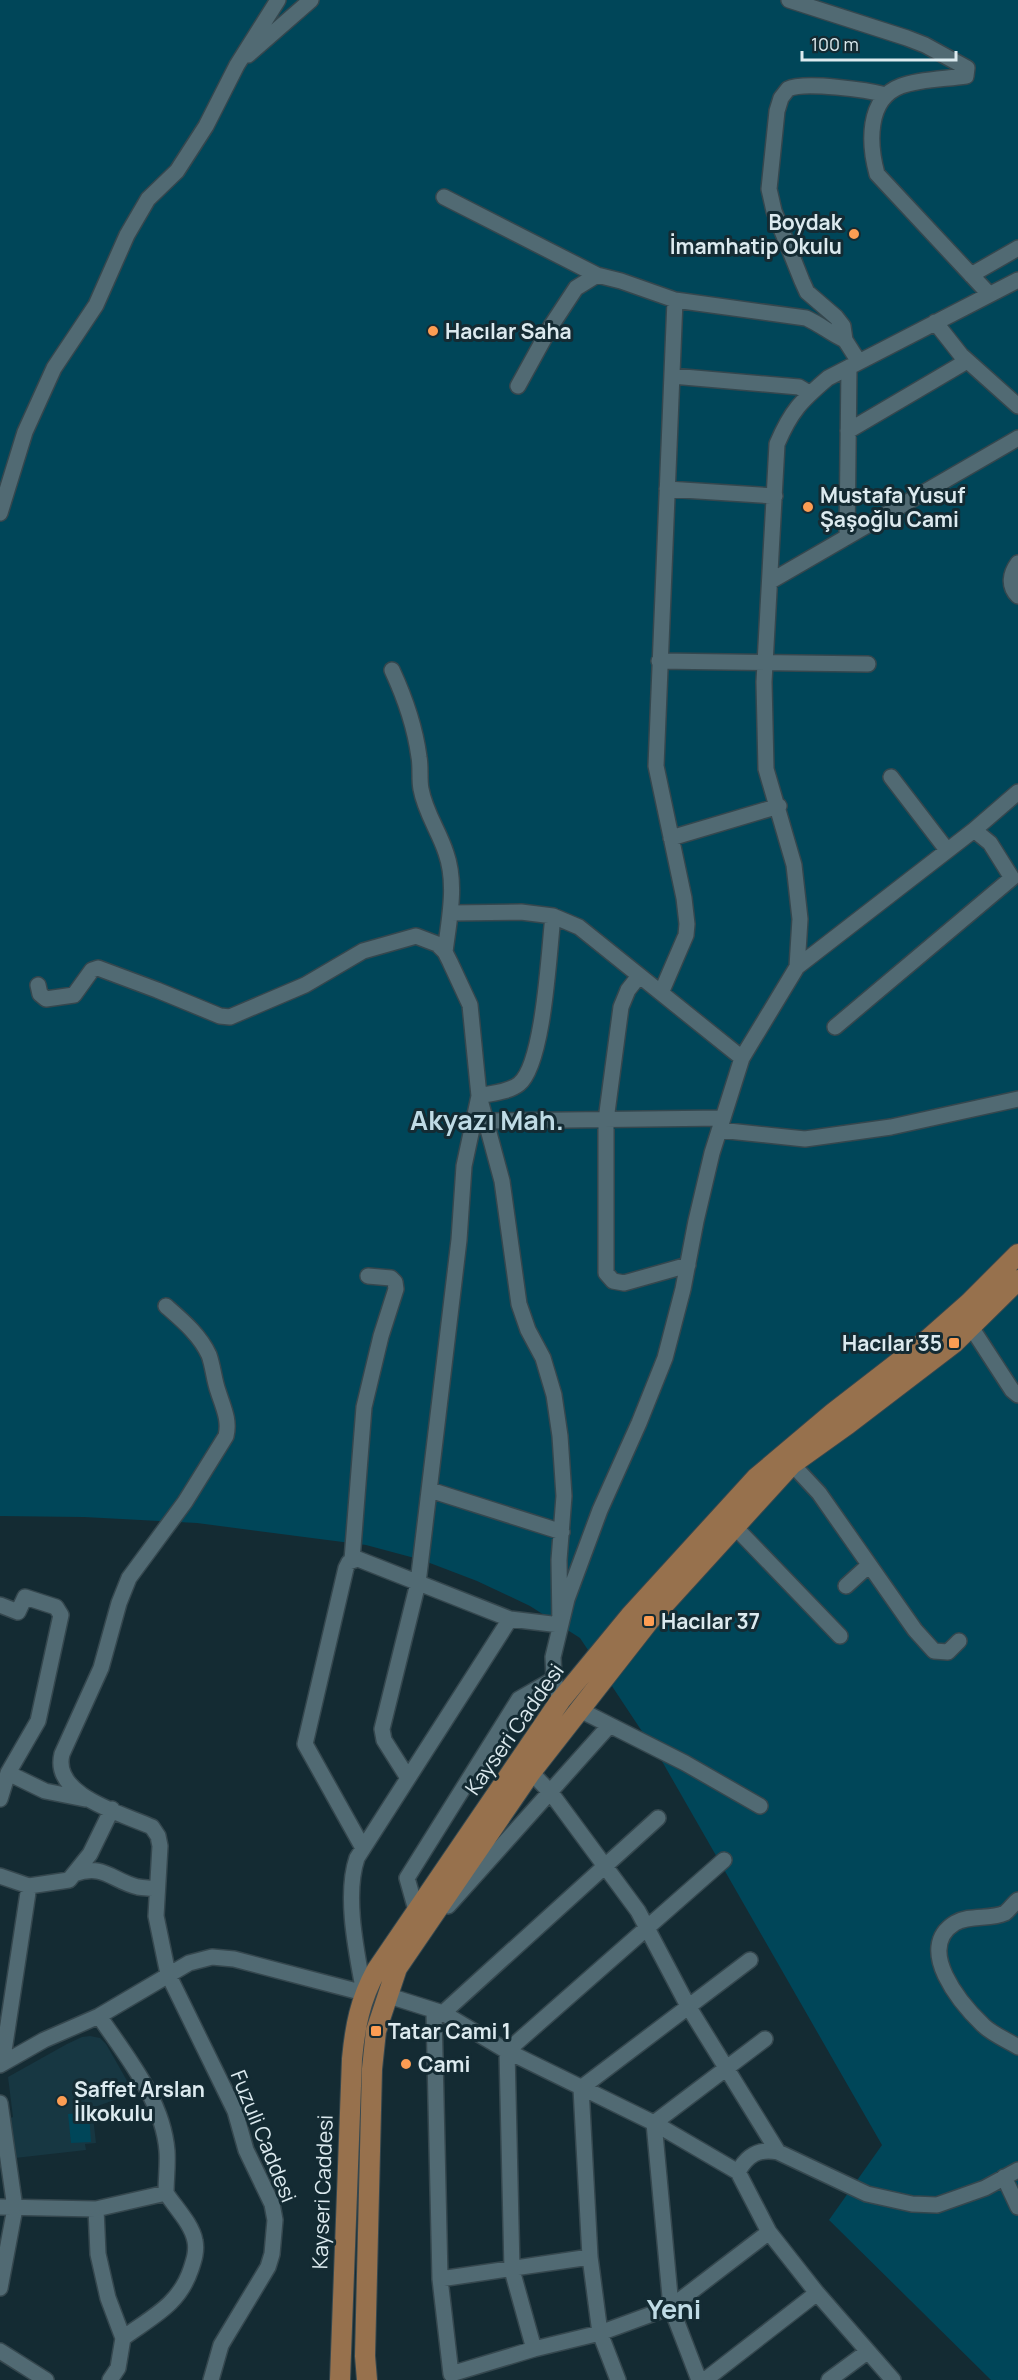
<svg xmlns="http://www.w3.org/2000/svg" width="1018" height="2380" viewBox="0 0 1018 2380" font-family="Manrope,sans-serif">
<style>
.built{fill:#173742}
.green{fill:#004659}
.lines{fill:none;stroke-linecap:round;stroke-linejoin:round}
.minor-casing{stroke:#35474e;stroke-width:18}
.major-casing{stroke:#35474e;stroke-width:22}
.minor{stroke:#516a73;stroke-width:15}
.major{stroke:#97714d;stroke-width:20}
.poi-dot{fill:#fc9d53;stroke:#142b33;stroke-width:2}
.labels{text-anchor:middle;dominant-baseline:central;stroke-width:6;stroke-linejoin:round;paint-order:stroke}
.poi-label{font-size:21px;font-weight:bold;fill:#dceaef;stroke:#142b33;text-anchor:start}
.street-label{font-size:21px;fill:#dceaef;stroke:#142b33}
.district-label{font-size:27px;font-weight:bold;fill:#bfdbe5;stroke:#142b33}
</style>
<rect width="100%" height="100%" fill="#142b33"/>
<path class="built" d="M90 2036 100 2038 106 2044 134 2093 92 2108 96 2143 85 2144 86 2150 15 2158 8 2119 13 2117 8 2077 67 2044 82 2037Z"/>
<path class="green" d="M0 0H1018V2380H991L829 2220 882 2145 663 1763 580 1638 530 1606 477 1581 422 1560 366 1545 197 1523 84 1517 0 1516Z
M89 2112 91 2142 71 2143 68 2114Z"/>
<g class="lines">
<g class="minor-casing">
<path id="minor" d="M789 0 907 38 925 45 967 68 966 76C946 79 920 79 901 86 866 99 869 145 877 174L989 294
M248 55 311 0
M444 197 597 275
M971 275 1018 248
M935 322 961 355 1018 406
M859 362 845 340 843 326 836 317 807 292 802 281 774 211 769 189 777 111 781 98 788 89C804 81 868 90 886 95
M672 376 799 387 809 393
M518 386 551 326 576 288 597 275 621 281 675 300 806 318C820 324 831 334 845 340
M848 431 967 361
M667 489 775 496
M0 513 25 432 54 368 96 305 127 235 148 199 177 171 206 126 237 65 278 0
M847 537 849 367
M1018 563C1010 574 1008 586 1018 596
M771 581 1018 438
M659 661 868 664
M392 670C405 698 415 727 419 757 421 768 419 779 421 789 425 812 439 831 446 853 457 884 449 920 445 952
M891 777 947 850
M671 838 779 806
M450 913 521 912 553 916 579 927 742 1058
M797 967 800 919 794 865 766 769 764 682 777 444C791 411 801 401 828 378L1018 280
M639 976 628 990 621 1007 606 1120V1273L613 1281 624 1283 688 1265
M38 985 40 994 46 999 74 995 92 970 98 968 157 990 220 1016 230 1017 305 985 363 951 416 936 437 944 445 952 450 962 470 1005 479 1096 502 1181 519 1304 528 1330 543 1358 554 1395 560 1436 564 1496 559 1560 560 1625 510 1619 358 1559 349 1562 346 1568 305 1744 363 1848
M661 993 686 935 687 924 684 898 656 766 675 300
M835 1027 1012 878 990 843 974 830
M486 1121 723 1118
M719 1130 805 1139 891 1127 1018 1099
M166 1306C182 1320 200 1335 209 1355 213 1366 214 1380 218 1391 223 1407 230 1420 226 1436L185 1502 129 1578 119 1603 101 1668 62 1754C51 1796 124 1814 152 1827L158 1836 160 1846 156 1916 168 1974 235 2111 246 2150 272 2204 275 2220 272 2254 268 2267 221 2345 211 2380
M971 1327 1012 1390 1018 1395
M792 1464 819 1493 915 1630 934 1651 948 1652 959 1641
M430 1490 562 1532
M735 1527 840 1636
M352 1560 364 1407 381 1336 396 1289 395 1282 391 1278 368 1276
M846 1586 869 1565
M0 1605 18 1612 25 1597 56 1607 61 1615 38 1721 8 1773 0 1799
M560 1701 554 1679 553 1657 567 1599 600 1510 639 1423 665 1358 683 1289 696 1221 712 1153 742 1058 797 967 974 830 1018 792
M578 1709 685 1763 760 1806
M531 1772 551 1793 638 1911 688 2006 778 2152
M8 1773 45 1791 85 1799
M408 1778 384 1740 382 1729 418 1583 459 1240 464 1166 479 1096C492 1093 509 1092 519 1084 544 1064 549 950 553 916
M74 1874C104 1863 112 1881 138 1887 144 1888 151 1888 157 1889
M0 1876 29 1886 69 1880 90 1854 112 1809
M1018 1900C1014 1903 1009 1910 1005 1913 990 1920 970 1914 955 1923 914 1948 961 2004 983 2025 992 2034 1007 2040 1018 2047
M448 1906 609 1726
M416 1910 407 1878 519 1699 554 1679
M386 1995 443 2013 507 2051 654 2123 738 2172 769 2232 817 2293 893 2380
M434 2012 440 2279 590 2257 581 2088 750 1960
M443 2013 658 1818
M2 2064 29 1886
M0 2065 44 2040 99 2016 189 1963 212 1957 234 1959 364 1993C357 1954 344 1896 357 1858L510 1619
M0 2103 15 2208 0 2288
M654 2123 671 2307 699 2380
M654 2123 765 2039
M738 2172C747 2155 759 2148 778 2152L867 2194 912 2204 937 2205 985 2188 1018 2170
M1004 2177 1018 2207
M0 2207 96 2209 166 2193C166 2179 168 2165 167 2151 163 2100 126 2056 99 2016
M96 2209 98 2254 108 2298 123 2338 118 2368 110 2380
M590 2257 600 2333 618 2380
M440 2279 451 2374 534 2349 600 2333 671 2307 769 2232
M123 2338C153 2316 179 2305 191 2269 194 2260 197 2251 195 2241 192 2224 175 2207 166 2193
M534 2349 512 2270 507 2051 724 1860
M0 2351 46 2380
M705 2380 817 2293
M829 2380 867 2352"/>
</g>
<g class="major-casing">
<path id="major" d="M340 2380 352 2059C355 2027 360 2000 376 1971L560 1701 630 1616 756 1478 833 1413 926 1341 969 1303 1018 1254
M367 2380 365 2356 372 2069 376 2031 397 1968 531 1772 649 1621 792 1464 848 1424 954 1343 1018 1280"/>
</g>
<use href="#minor" class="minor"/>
<use href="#major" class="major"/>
</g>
<g class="poi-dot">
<circle cx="854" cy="234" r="6"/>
<circle cx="433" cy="331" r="6"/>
<circle cx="808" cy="507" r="6"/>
<rect x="948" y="1337" width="12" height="12" rx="3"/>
<rect x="643" y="1615" width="12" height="12" rx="3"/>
<rect x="370" y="2025" width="12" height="12" rx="3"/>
<circle cx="406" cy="2064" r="6"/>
<circle cx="62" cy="2101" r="6"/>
</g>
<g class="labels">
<g class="poi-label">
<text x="842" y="222" text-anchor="end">Boydak<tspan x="842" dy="24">İmamhatip Okulu</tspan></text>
<text x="445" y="331">Hacılar Saha</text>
<text x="820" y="495">Mustafa Yusuf<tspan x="820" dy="24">Şaşoğlu Cami</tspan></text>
<text x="942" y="1343" text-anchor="end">Hacılar 35</text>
<text x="661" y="1621">Hacılar 37</text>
<text x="388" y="2031">Tatar Cami 1</text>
<text x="418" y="2064">Cami</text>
<text x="74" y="2089">Saffet Arslan<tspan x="74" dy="24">İlkokulu</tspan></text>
</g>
<g class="street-label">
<text transform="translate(514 1729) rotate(-55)">Kayseri Caddesi</text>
<text transform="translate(264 2136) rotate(68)">Fuzuli Caddesi</text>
<text transform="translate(322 2192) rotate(-88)">Kayseri Caddesi</text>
</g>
<g class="district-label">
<text x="487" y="1119">Akyazı Mah.</text>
<text x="674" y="2308">Yeni</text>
</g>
</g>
<path d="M802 51v9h154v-9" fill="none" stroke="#dceaef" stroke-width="3"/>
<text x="811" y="51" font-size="18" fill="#dceaef" stroke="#142b33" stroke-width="4.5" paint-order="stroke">100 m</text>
</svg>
